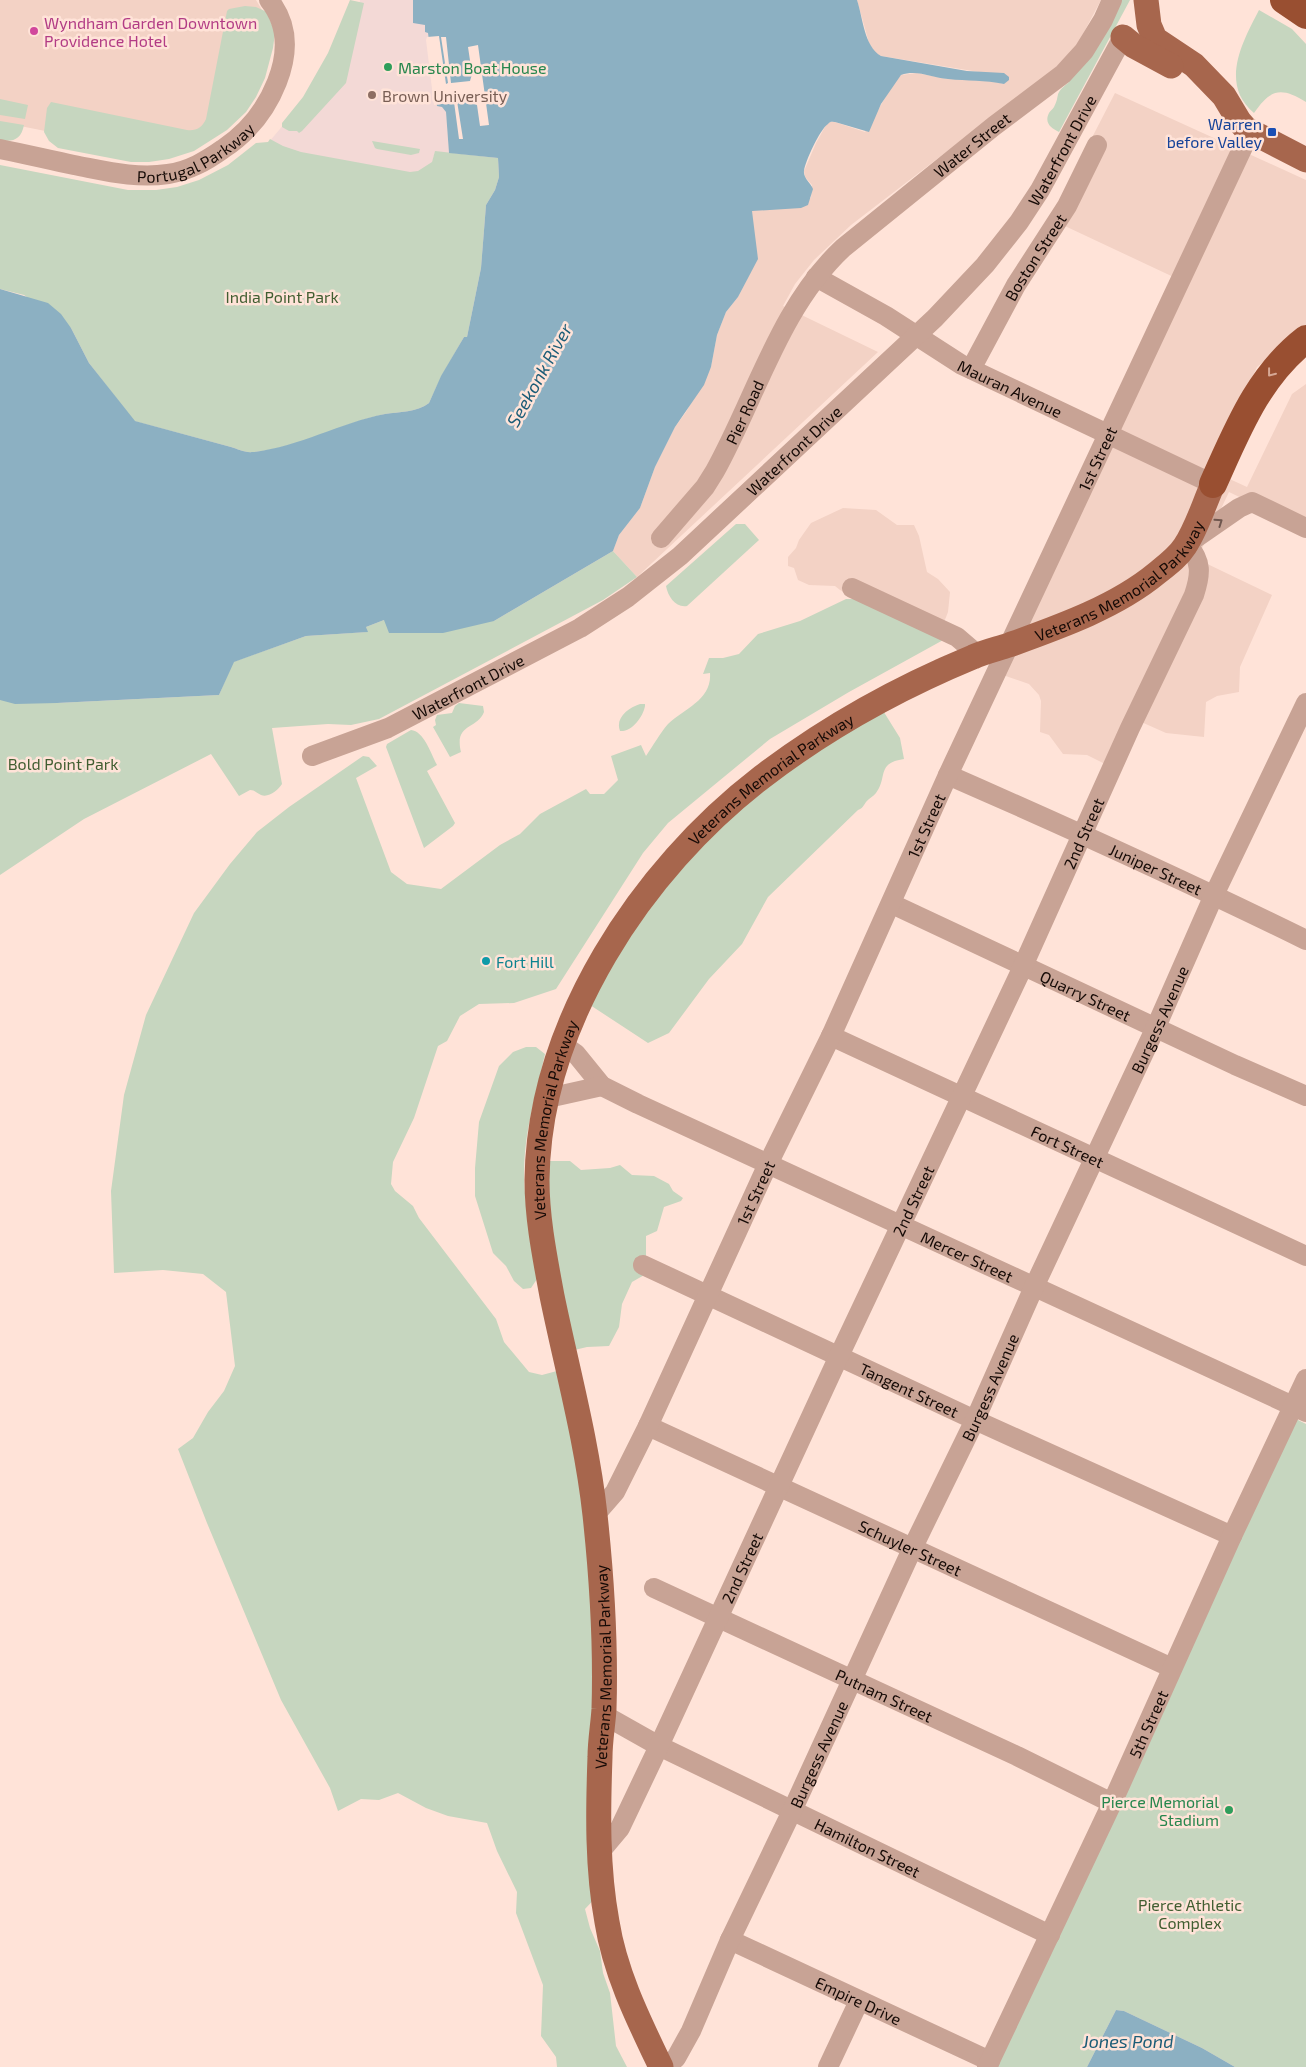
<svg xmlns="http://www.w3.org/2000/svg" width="1306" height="2067" viewBox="0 0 1306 2067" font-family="'Exo 2',sans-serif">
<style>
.built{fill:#f3d2c5}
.education{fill:#f3d9d6}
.green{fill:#c6d6bf}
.water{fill:#8cb0c2}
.pier{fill:#ffe3d8}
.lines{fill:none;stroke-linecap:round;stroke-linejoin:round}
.minor{stroke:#c8a395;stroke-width:20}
.major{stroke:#a7664d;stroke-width:25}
.highway{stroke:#994f31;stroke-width:28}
.oneway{stroke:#d6a895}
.oneway2{stroke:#6e564e}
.hotel-dot{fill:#d1479c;stroke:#ffe3d8;stroke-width:2}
.leisure-dot{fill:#2e9e5b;stroke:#ffe3d8;stroke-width:2}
.education-dot{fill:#8d6e63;stroke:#ffe3d8;stroke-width:2}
.transit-dot{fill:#1a4fb4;stroke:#ffe3d8;stroke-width:2}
.culture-dot{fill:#0f9aa8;stroke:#ffe3d8;stroke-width:2}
.labels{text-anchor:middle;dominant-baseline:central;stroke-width:5;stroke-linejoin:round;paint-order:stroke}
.hotel-label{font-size:16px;fill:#b23c85;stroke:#ffe3d8;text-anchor:start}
.leisure-label{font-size:16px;fill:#27864d;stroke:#ffe3d8;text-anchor:start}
.education-label{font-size:16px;fill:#785e54;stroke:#ffe3d8;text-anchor:start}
.transit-label{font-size:16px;fill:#164399;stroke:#ffe3d8;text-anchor:end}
.street-label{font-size:16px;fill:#150a06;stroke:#ffe3d8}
.park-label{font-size:16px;fill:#415e31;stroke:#ffe3d8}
.culture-label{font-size:16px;fill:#0d838f;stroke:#ffe3d8;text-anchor:start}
.water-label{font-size:18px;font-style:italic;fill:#1b5c77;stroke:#ffe3d8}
</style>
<rect width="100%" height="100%" fill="#ffe3d8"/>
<path class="built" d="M0 0H256L268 20 243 103 156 153 0 122Z
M857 0H1101L1076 47 1053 70 851 225 814 260 795 284 783 306 878 352 637 577 613 551 619 535 640 508 655 467 675 427 686 412 711 367 717 335 726 312 738 297 757 259 751 210 770 208 811 198 812 185 805 177 804 171 816 143 826 125 830 122H835L865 132 895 81 901 75 917 73 947 79 988 80 1004 84 985 73 881 56 875 53 869 43Z
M1115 93 1306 180V329L1257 367 1210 470 1247 487 1292 394 1306 384V529L1229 492 1197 559 1272 595 1240 667 1239 692 1217 696 1206 702 1204 737 1166 733 1139 721 1113 768 1087 755 1063 754 1049 735 1040 732 1041 701 1039 695 1029 684 1000 674 1182 281 1050 219Z
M843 508 876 510 897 525H914L919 536 927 572 938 579 950 592 948 612 939 635 840 590 835 586 809 585 798 580 794 568 788 566V557L796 548 799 540 811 523Z"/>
<path class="education" d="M360 0H413V16L425 25 428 33 437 105 442 107 446 112 449 153 435 152 430 169 419 177 294 154 269 142 317 85 353 38Z"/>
<path class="green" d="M350 0 364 3 346 83 302 131 299 133 297 131H289L282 127V123L303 97 328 53Z
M1121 0H1130L1059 132C1051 128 1044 123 1049 113 1050 111 1053 109 1054 107 1061 94 1053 95 1068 83Z
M245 6 256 7 267 12 275 33 273 48 265 78 256 97 246 112 227 130 194 151 169 159 149 162H131L58 148 49 141 44 132 47 108 51 102 187 130C196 131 202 128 206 119L227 11 229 9Z
M1259 10 1292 29 1306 44V102C1280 86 1270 90 1254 113 1219 84 1243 41 1259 10Z
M0 99 28 105 25 119 0 115Z
M0 121 24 125C21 140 13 142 0 140Z
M270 139 283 146 301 152 410 172 418 171 432 162 435 151 498 158 499 177 495 190 486 205 481 268 467 337H464L441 377 429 403C418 412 398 412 385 414 339 424 299 448 253 452 245 453 238 449 231 447L134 421 89 363 71 328 24 295 0 289V165L128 190H156L177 187 199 180 228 165 256 143 268 142Z
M372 141 420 149 419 153 411 155 377 149 375 148Z
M736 524H745L759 540 687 606C676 608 668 597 666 586Z
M613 551 637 577 603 600 379 719 351 725 328 724 272 728 282 784C278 790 269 798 261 795 256 793 255 790 250 790L239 796 211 754 84 819 0 875V634L57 703 219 695 233 662 306 636 367 632 366 627 384 620 494 621Z
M846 599H856L945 639 849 692 770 739 668 823 643 853 556 989 514 1003 479 1004 460 1016 447 1041 438 1046 414 1118 393 1162 391 1184 395 1191 413 1206 419 1218 496 1319 504 1342 529 1372 542 1375 568 1368 591 1478 602 1891 585 1909 590 1928 600 1951 603 1973 610 1993 616 2046 627 2067H557L556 2057 541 2036 543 1985 516 1913 517 1892 497 1851 487 1823 448 1816 426 1808 398 1793 379 1800 361 1799 338 1811 330 1788 281 1700 207 1523 178 1449 193 1438 208 1412 224 1391 235 1366 226 1292 203 1274 163 1270 114 1273 111 1191 124 1095 146 1015 194 913 230 864 257 832 289 807 363 756 369 757 377 766 356 778 391 872 407 884 441 889 500 845 520 834 540 814 586 789 590 794H604L618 780 611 756 641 745 646 756C653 746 660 733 668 724 685 708 712 700 710 673L703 674 709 658H723L739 654 758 634 800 621Z
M459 703 483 706 484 712C477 730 454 723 461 752L450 757 433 727 436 725 435 720 437 715 452 713 455 706Z
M640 704H645V706C643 717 632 732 620 731 615 718 628 708 640 704Z
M882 709 900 738 904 759C876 763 888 777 876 793 873 797 869 798 866 802 863 806 863 808 858 810L768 897 742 944 709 979 669 1033 648 1043 587 1003 657 891 768 777Z
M411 730C424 731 431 754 437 765L427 771 455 823 453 826 424 848 386 747 387 744Z
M526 1047H536L545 1054C538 1086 528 1119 525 1152 521 1194 531 1237 537 1279L531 1288 523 1289 514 1281 506 1266 493 1253 475 1196V1168L479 1122 499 1066 513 1052Z
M543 1161H570L581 1170 610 1168 620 1165 632 1175 654 1176 669 1184 673 1191 683 1198 681 1201 664 1207 657 1231 646 1236V1274L632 1282 622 1304 619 1327 609 1346 587 1347 566 1352Z
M1292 1417 1306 1424V2067H1235L1202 2048 1124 2011 1116 2010 1087 2067H991Z"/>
<path class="water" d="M413 0H857C863 18 864 46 881 56L967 71 1004 73 1009 77V80L1004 84C985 80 967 81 948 79 932 78 917 69 901 75L881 104 869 132 835 122C831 122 831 121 828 124 820 129 805 162 804 171 803 178 811 183 813 189L808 205 801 208 752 211 758 259 738 297 726 312 717 335 711 367 704 385 675 427 655 467 640 508 619 535 613 551 494 621 443 633H389L384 620 366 627 368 632 306 636 234 662 219 695 57 703 15 704 0 700V289L48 303 61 314 71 328 89 363 135 421 231 447C238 449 245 453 253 452 299 447 339 423 385 414 398 412 418 412 429 403L441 376 464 337H467L481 268 486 205 495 190 499 177 498 158 449 153 446 112 442 107 437 106 428 33 425 32V25L413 23Z
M1116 2010 1124 2011 1202 2048 1235 2067H1087Z"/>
<path class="pier" d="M439 36 446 84 448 83 441 37H446L451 83 470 81 472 74 468 47 478 45 489 125 480 126 477 105 474 103 473 99 457 101 463 139H459L454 102 434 105 426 40 427 37Z"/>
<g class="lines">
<g class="minor">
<path id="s1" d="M0 149C25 154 50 160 74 165 106 171 136 179 168 174 189 171 206 161 223 149 247 133 266 110 277 82 288 54 289 25 269 0"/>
<path id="s2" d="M816 277 886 316 962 365 1213 484"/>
<path id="s3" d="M971 369 1016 285 1067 206 1097 145"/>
<path id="s4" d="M661 538 705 487 715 471C756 397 780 307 843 248L994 126 1063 74 1084 51 1103 20 1112 0"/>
<path d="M852 588 957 637 978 655"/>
<path id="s5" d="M312 756 388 728 580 628 628 597 680 556 935 318 985 265 1019 222 1040 190 1123 37"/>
<path id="s6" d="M948 775C1069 828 1188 882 1306 940"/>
<path id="s7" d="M892 904 1235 1065 1306 1096"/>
<path id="s8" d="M831 1036 1306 1256"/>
<path id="s9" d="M563 1045 576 1054 602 1086 638 1104 1306 1412"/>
<path d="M548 1098 602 1086"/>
<path id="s10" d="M643 1265 975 1420 1232 1536"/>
<path id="s11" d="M648 1426 1172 1668"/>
<path id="s12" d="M595 1515 615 1492 648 1426 768 1164 831 1036 948 775 1250 132"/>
<path id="s13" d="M654 1588 1017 1756 1112 1803"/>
<path id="s14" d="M604 1715 659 1746 1050 1935"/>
<path id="s15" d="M599 1853 620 1828 659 1746 839 1356 1019 975 1130 728 1194 595C1201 574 1202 561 1187 544L1239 508 1252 502 1306 528"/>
<path id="s16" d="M730 1940 990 2061"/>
<path id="s17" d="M665 2067 676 2058 691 2031 730 1940 792 1811 913 1547 975 1420 1034 1287 1156 1027 1214 895 1306 703"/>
<path d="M828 2067 859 2001"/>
<path id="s18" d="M987 2067 1112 1803 1232 1536 1306 1379"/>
</g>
<g class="major">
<path d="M1146 0 1149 25 1155 39 1194 65 1224 96 1239 121 1246 129 1306 160"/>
<path d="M1123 37 1134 46 1171 66"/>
<path id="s19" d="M661 2067C639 2021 615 1973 607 1922 597 1868 598 1812 600 1757 600 1741 603 1725 604 1709 606 1644 602 1580 595 1515 587 1441 567 1369 552 1296 545 1258 537 1219 537 1180 539 1024 641 870 762 777 826 728 898 688 973 657 984 652 997 649 1009 645 1059 627 1116 607 1157 573 1167 565 1178 557 1185 546 1197 528 1204 504 1213 484"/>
</g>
<path class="highway" d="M1284 0 1306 15
M1213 484C1237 431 1258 376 1306 339"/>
</g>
<defs><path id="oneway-chevron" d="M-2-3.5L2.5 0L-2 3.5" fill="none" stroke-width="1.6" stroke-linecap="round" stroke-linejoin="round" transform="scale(1.25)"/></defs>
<use class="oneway" href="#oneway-chevron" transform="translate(1271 373) rotate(128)"/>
<use class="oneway2" href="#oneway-chevron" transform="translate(1219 522) rotate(-35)"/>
<circle class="hotel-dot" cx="34" cy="31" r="5"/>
<g class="leisure-dot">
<circle cx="388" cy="67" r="5"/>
<circle cx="1229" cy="1810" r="5"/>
</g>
<circle class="education-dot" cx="372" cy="95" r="5"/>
<rect class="transit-dot" x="1267" y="127" width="10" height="10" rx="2.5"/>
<circle class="culture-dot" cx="486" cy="961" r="5"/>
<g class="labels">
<g class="hotel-label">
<text x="44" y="22">Wyndham Garden Downtown<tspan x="44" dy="18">Providence Hotel</tspan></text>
</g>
<g class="leisure-label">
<text x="398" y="67">Marston Boat House</text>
<text x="1219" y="1801" text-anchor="end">Pierce Memorial<tspan x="1219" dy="18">Stadium</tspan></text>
</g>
<g class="education-label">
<text x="382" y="95">Brown University</text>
</g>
<g class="transit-label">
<text x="1262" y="123">Warren<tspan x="1262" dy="18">before Valley</tspan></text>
</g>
<g class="street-label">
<text stroke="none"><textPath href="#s4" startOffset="510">Water Street</textPath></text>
<text stroke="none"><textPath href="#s1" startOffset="204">Portugal Parkway</textPath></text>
<text stroke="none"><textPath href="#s5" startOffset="981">Waterfront Drive</textPath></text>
<text stroke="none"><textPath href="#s3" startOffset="129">Boston Street</textPath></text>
<text stroke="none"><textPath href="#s2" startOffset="224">Mauran Avenue</textPath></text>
<text stroke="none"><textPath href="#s4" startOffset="152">Pier Road</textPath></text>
<text stroke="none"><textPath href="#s5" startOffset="576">Waterfront Drive</textPath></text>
<text stroke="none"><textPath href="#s12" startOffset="1171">1st Street</textPath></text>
<text stroke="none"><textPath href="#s19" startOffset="1792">Veterans Memorial Parkway</textPath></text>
<text stroke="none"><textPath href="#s5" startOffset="171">Waterfront Drive</textPath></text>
<text stroke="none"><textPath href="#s19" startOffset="1386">Veterans Memorial Parkway</textPath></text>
<text stroke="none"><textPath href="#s12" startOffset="766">1st Street</textPath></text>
<text stroke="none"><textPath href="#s15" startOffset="1130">2nd Street</textPath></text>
<text stroke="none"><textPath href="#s6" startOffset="228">Juniper Street</textPath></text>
<text stroke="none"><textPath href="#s7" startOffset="214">Quarry Street</textPath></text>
<text stroke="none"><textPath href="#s17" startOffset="1160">Burgess Avenue</textPath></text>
<text stroke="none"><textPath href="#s19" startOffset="966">Veterans Memorial Parkway</textPath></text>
<text stroke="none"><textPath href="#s8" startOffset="261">Fort Street</textPath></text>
<text stroke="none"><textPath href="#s12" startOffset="361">1st Street</textPath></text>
<text stroke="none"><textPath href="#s15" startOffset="725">2nd Street</textPath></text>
<text stroke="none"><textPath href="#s9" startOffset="460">Mercer Street</textPath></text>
<text stroke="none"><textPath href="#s17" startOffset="755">Burgess Avenue</textPath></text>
<text stroke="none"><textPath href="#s10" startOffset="294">Tangent Street</textPath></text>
<text stroke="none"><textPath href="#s11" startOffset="289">Schuyler Street</textPath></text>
<text stroke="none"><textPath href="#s15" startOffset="320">2nd Street</textPath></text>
<text stroke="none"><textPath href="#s19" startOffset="411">Veterans Memorial Parkway</textPath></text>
<text stroke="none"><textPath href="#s13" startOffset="254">Putnam Street</textPath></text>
<text stroke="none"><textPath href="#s18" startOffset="379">5th Street</textPath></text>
<text stroke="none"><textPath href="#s17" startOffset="350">Burgess Avenue</textPath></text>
<text stroke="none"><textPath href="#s14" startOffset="295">Hamilton Street</textPath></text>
<text stroke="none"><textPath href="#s16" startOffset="142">Empire Drive</textPath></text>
</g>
<g class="park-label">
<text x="282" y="296">India Point Park</text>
<text x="63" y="763">Bold Point Park</text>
<text x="1190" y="1904">Pierce Athletic<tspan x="1190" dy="18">Complex</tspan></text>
</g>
<g class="culture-label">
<text x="496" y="961">Fort Hill</text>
</g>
<g class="water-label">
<text transform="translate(539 375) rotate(-61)">Seekonk River</text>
<text x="1128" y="2041">Jones Pond</text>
</g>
</g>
</svg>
